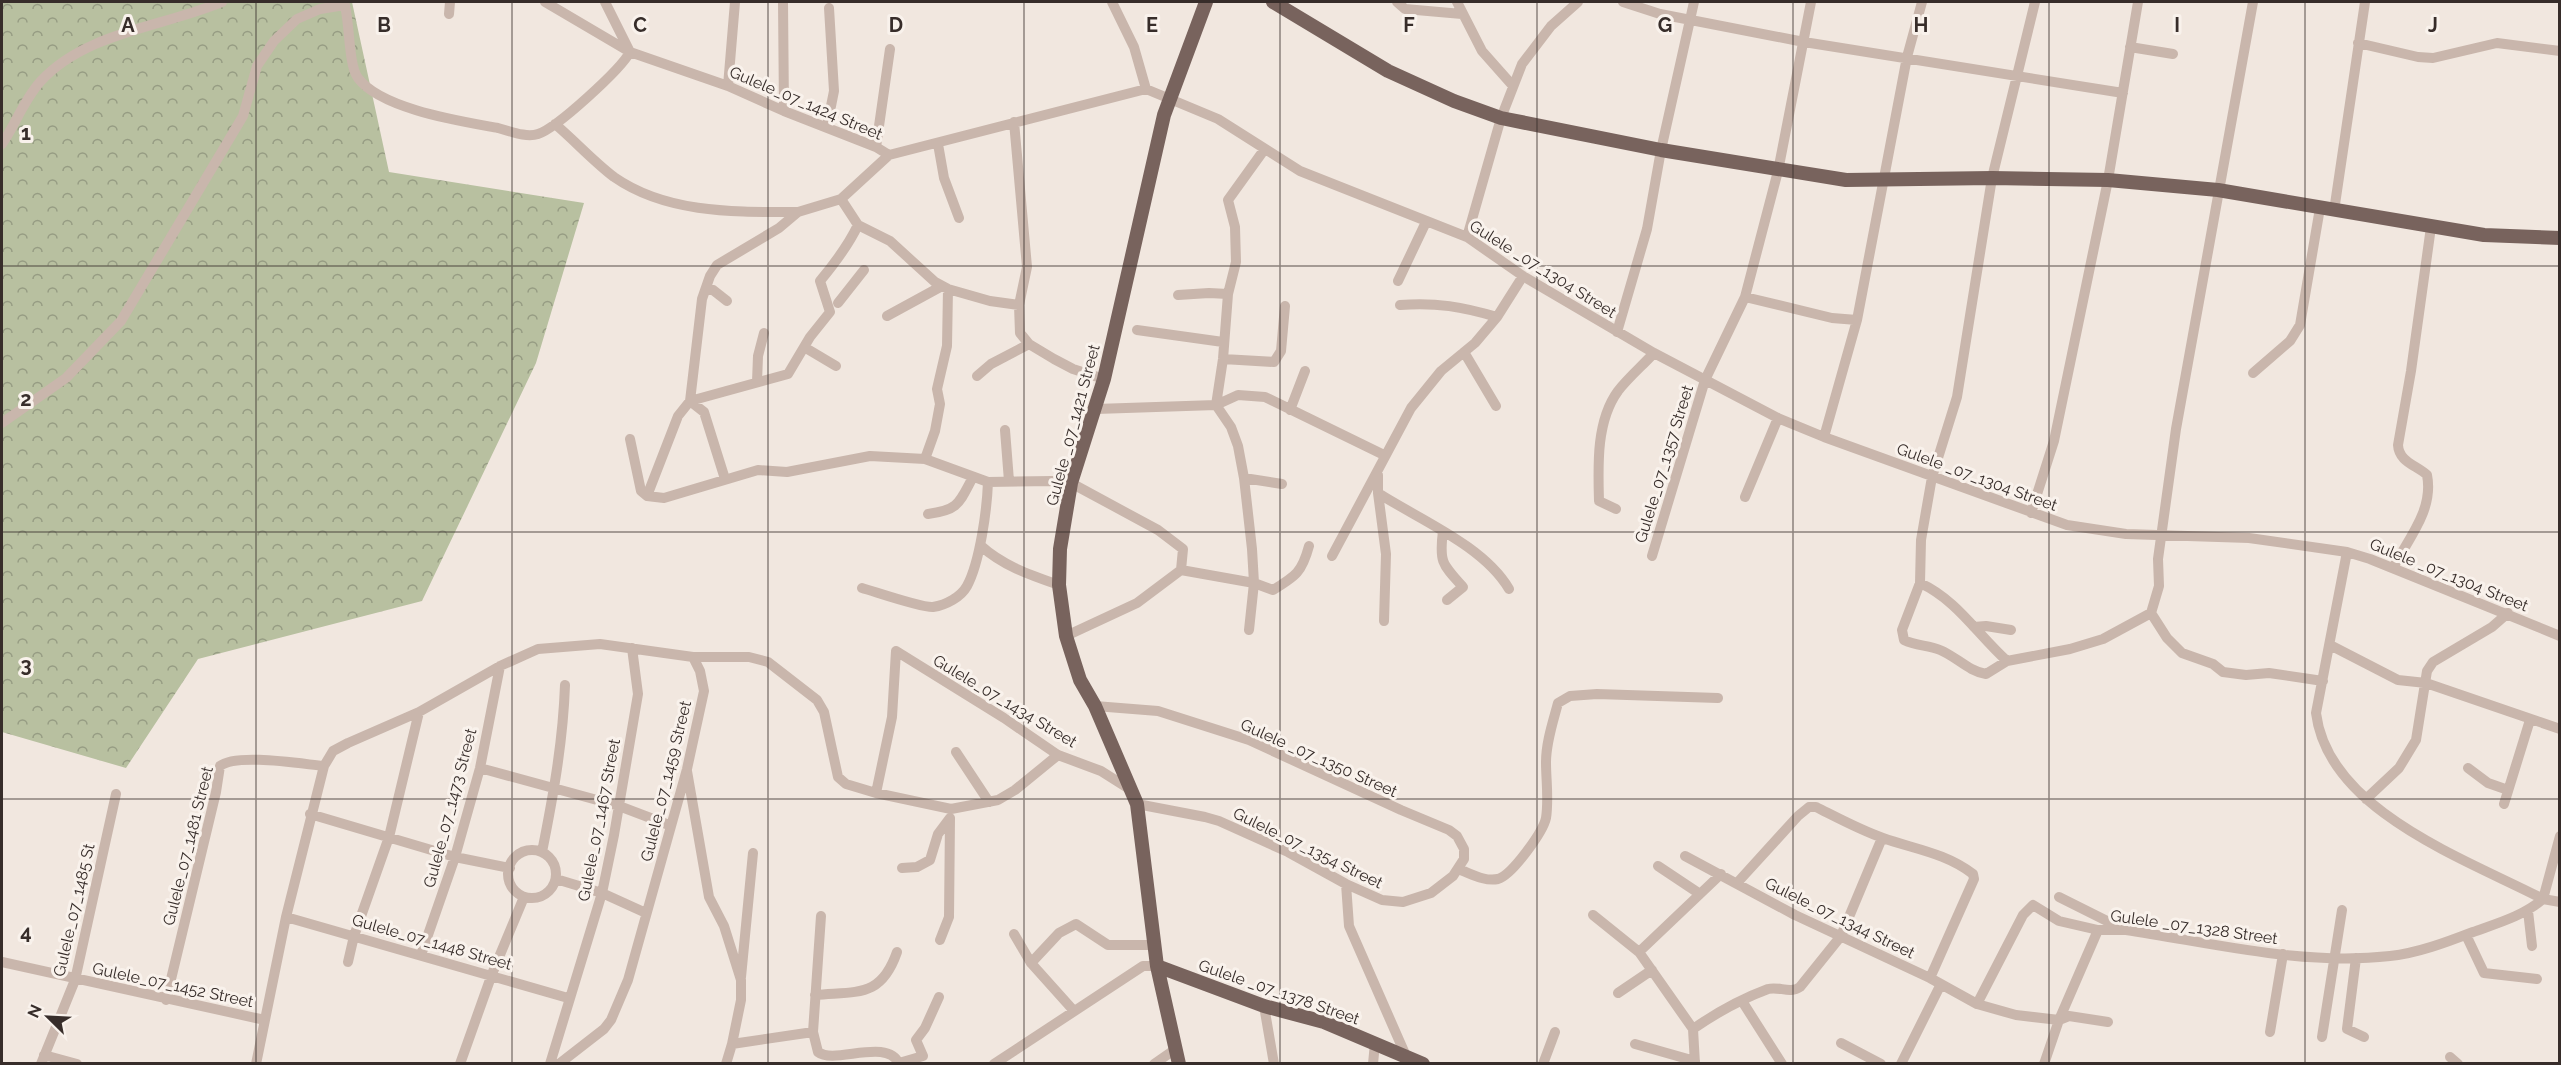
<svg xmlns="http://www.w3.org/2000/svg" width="2561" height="1065" viewBox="0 0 2561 1065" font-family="Raleway,sans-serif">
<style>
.forest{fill:url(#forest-crowns)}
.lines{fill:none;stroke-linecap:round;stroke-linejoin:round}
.minor{stroke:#c9b6ac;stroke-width:10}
.major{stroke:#78635d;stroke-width:14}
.grid{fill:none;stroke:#372d2a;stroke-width:1.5;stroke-opacity:0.55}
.labels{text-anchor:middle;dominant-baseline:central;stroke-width:6;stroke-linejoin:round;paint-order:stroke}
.street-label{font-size:16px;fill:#372d2a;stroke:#f9f2ec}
.grid-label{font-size:20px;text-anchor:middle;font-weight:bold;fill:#372d2a;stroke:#f9f2ec;stroke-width:6;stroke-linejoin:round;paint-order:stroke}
</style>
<defs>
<pattern id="forest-crowns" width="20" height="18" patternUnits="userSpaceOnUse" patternTransform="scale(1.5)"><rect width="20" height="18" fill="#b8c0a0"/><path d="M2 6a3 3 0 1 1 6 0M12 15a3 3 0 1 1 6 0" fill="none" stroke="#969c83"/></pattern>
</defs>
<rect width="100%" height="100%" fill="#f1e7df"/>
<path class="forest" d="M2 2H352L389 172 584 203 536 363 422 601 198 659 126 768 2 732Z"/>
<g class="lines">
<path class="minor" d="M344 2C350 20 348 65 358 78 381 109 460 121 498 128 510 131 526 138 538 134 557 128 621 69 630 52
M545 2 630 52 728 86 784 111 876 147 889 155 1146 89 1218 119 1300 171 1467 237 1523 276 1654 353 1778 418 1824 437 2067 525 2126 534 2249 538 2347 552 2370 559 2560 636
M605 2 630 52
M783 2 784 111
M1112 2 1134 47 1146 89
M1397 2 1405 9 1462 14
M1457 2 1482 51 1513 86
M1623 2 1660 14 1804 42 2123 93
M2035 2 1992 178 1957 397 1932 477 1921 540 1920 583C1957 600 1977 634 2007 661L2070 649 2103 639 2151 613 2159 586 2158 559 2176 429 2253 2
M449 14 450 2
M2358 43 2418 57 2433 58 2497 43 2560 51
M2130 47 2173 54
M728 86 735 2
M1014 122 1027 267 1019 305 1020 333 1029 344 1054 359 1073 369 1104 379
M555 124C575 141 593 161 614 177 667 214 736 212 798 212
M827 126 834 91 829 8
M2 144C15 125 24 100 40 82 85 32 163 27 222 2
M938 144 944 178 959 218
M876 147 890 49
M841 199 858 225 890 241 935 282 948 289 990 301 1019 305
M2334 211 2365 2
M1467 237 1501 118 1522 64 1551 26 1578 2
M1398 281 1426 222
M706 289 713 290 727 301
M1178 295 1209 293 1228 294
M1745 297 1832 318 1857 320
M838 303 864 270
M1400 305C1436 302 1463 307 1497 317
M887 316 942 286
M1137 330 1223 342
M1617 332 1647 229 1661 150 1694 2
M804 347 836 366
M1464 352 1496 406
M1223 359 1274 362 1281 351 1285 306
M2253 373 2290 341 2300 325 2320 208
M977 376 991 364 1029 344
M757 382 758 356 764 333
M1096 409 1216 405 1238 395 1265 397 1384 455
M1290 410 1305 371
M2 423 66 378 121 321 243 116 257 66 274 41 297 19 320 9 345 5
M1005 430 1009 481
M1824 437 1857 320 1907 57 1922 2
M630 439 641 491 647 496 664 498 758 470 787 472 870 456 925 459 988 482 1052 481 1071 483 1158 530 1183 549 1181 570 1137 603 1066 636
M925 459 935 431 940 404 937 389 947 346 948 289
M1378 475V493C1420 520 1484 546 1509 589
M1244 478 1282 484
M725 479 704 412 690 401 702 299 710 276 717 265 779 228 798 212 841 199 889 155
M1378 493 1386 554 1384 621
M647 496 678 416 690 401 788 374 810 337 830 312 820 281C835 263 848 246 858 225
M1745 497 1778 418
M1616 509 1599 501C1598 466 1596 421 1618 391 1628 378 1642 366 1654 353
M2031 513 2054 441 2108 180 2138 2
M928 514C959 510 959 503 973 477
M1443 531C1439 562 1442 564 1463 587L1447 600
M980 545C1003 566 1030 575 1059 585
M2347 552 2316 713C2328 811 2466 859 2543 899L2560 902
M1332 556 1411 408 1441 371 1475 343 1497 317 1523 276
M1652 556 1705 380 1745 297 1778 171 1811 2
M2393 568C2408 539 2434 510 2427 475 2416 465 2399 462 2398 445L2411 371 2431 227
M1181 570 1254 583 1273 590C1296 576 1302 572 1309 546
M1920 583 1902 630 1904 640C1916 646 1928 645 1940 650 1957 657 1968 671 1986 674L2007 661
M862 588C876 592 922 608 933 607 946 605 961 597 967 586 980 562 987 509 988 482
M2151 613 2167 638 2182 653 2213 664 2223 672 2246 675 2269 673 2323 681
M1974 627 1986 626 2011 630
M1249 630 1254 583 1252 549 1244 478 1238 446 1231 427 1216 405 1223 359 1228 294 1236 262 1235 227 1228 200 1264 150
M2330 645 2398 680 2426 683 2560 729
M1095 706 1158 711 1249 740 1401 810 1449 830 1457 836 1464 849V859L1453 876 1431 893 1403 902 1382 900 1346 884 1288 852 1219 821 1205 817 1137 804
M956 752 989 802
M480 768 619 806 669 825
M2468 768 2488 783 2508 790
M687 771 709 897 724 926 741 980V1000L732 1044 726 1064
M876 793 892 717 896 651 1004 718 1058 755 1101 771 1131 790
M2366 799 2399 768 2416 740 2427 671 2433 662 2492 627 2508 613
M2504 804 2530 720
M310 814 455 857 510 868
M508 874a24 24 0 1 1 48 0a24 24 0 1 1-48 0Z
M542 852C553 797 563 742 565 685
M1685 856 1795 915 1930 978 1977 1004 2016 1015 2059 1020 2069 1016 2108 1022
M1658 866 1700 894
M902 868 917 867 930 860 938 834 950 818
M1458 869C1470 873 1484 882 1498 879 1512 875 1543 832 1546 818 1549 799 1546 781 1546 762 1546 742 1553 722 1558 703L1570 696 1597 694 1718 698
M556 879 602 893 646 913
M1737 883 1798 816 1809 807H1816C1838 818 1860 830 1883 838 1914 849 1946 853 1973 874L1974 879 1930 978
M1346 884 1349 926 1406 1056
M2059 897 2123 929
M2543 899 2560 836
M2528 911 2532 946
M1593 915 1639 952 1693 1029 1695 1064
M821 916 813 1032 818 1052C834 1065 888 1037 899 1064
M286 917 568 998
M1014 934 1031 963 1074 1011
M2466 935 2484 973 2537 979
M940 940 949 917 950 818
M1639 952 1721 874
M421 955 455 857 480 768 500 666
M2356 958 2347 1029 2364 1037
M2 962 265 1020
M348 962 354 936 389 837 419 712
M1031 963 1059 933 1076 924 1108 945H1155
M741 977 753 853
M1618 993 1652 970
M815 995C858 991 881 998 897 952
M166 1000 216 792 220 766C236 753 302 764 324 766
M1742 1001 1782 1064
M1977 1004 2023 915 2033 905 2059 921 2098 930H2126C2213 943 2302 966 2390 956 2418 953 2447 942 2473 932 2498 923 2523 916 2543 899
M1264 1006 1274 1064
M1693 1029C1716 1013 1741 999 1768 989 1779 986 1790 994 1800 987L1841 936 1882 838
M2270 1032 2283 954
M2322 1037 2342 910
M1841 1043 1881 1064
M732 1044 813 1032
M1635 1044 1695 1061
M44 1055 77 1064
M2450 1057 2458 1064
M899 1063 923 1056 916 1040 925 1028 939 997
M41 1064 75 980 116 794
M256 1064 286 917 324 766 333 751 348 743 419 712 500 666 538 649 600 644 693 657H749L768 662 817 700 824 712 838 777 846 784 876 793 951 809 998 800 1015 790 1058 755
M460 1064 492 974 524 897
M550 1064 602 893 614 835 638 694 632 648
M559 1064 604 1029 611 1020 628 980 687 769 704 691 700 671 693 657
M994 1064 1143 966H1157
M1154 1064 1177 1048
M1373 1064 1375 1043
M1543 1064 1555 1032
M1901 1064 1941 984
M2044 1064 2059 1020 2098 930"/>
<path class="major" d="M1273 2 1388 71 1454 101 1501 118 1661 150 1846 180 1992 178 2108 180 2218 190 2484 235 2560 238
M1157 966 1264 1006 1324 1022 1423 1064
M1179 1064 1157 966 1137 804 1095 706 1080 680 1066 636 1059 585 1060 549 1071 483 1104 379 1164 115 1206 2"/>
</g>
<path class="grid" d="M256 2V1064M512 2V1064M768 2V1064M1024 2V1064M1280 2V1064M1537 2V1064M1793 2V1064M2049 2V1064M2305 2V1064M2 266H2560M2 532H2560M2 799H2560"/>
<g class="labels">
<g class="street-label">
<text transform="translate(806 103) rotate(23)">Gulele_07_1424 Street</text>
<text transform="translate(1543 269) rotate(32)">Gulele _07_1304 Street</text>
<text transform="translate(1073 425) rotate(-75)">Gulele _07_1421 Street</text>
<text transform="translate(1664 464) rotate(-73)">Gulele_07_1357 Street</text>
<text transform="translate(1977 477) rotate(20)">Gulele _07_1304 Street</text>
<text transform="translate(2449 575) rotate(22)">Gulele _07_1304 Street</text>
<text transform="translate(1005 701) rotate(31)">Gulele_07_1434 Street</text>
<text transform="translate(1319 758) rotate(24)">Gulele _07_1350 Street</text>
<text transform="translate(666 781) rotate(-76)">Gulele_07_1459 Street</text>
<text transform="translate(450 808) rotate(-75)">Gulele_07_1473 Street</text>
<text transform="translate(599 820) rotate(-79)">Gulele_07_1467 Street</text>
<text transform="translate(188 846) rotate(-76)">Gulele_07_1481 Street</text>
<text transform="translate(1308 848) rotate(26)">Gulele_07_1354 Street</text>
<text transform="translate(74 910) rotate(-77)">Gulele_07_1485 St</text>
<text transform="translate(1840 918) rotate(26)">Gulele_07_1344 Street</text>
<text transform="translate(2194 927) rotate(8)">Gulele _07_1328 Street</text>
<text transform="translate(432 942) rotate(16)">Gulele_07_1448 Street</text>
<text transform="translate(173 985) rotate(12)">Gulele_07_1452 Street</text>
<text transform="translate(1279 992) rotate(19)">Gulele _07_1378 Street</text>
</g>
</g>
<g class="grid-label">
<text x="128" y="32">A</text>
<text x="384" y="32">B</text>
<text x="640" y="32">C</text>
<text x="896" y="32">D</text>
<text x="1152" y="32">E</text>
<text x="1409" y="32">F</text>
<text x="1665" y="32">G</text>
<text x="1921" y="32">H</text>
<text x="2177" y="32">I</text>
<text x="2433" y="32">J</text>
<text x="26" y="140">1</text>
<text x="26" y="406">2</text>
<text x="26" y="672">3</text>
<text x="26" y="939">4</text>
</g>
<rect width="2561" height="1065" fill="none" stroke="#372d2a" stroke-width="6"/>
<g transform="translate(48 1017) rotate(294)" stroke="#f9f2ec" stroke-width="4.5" paint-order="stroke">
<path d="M0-4.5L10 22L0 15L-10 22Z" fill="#372d2a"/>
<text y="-9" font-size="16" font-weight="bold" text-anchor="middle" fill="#372d2a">N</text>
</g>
</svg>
